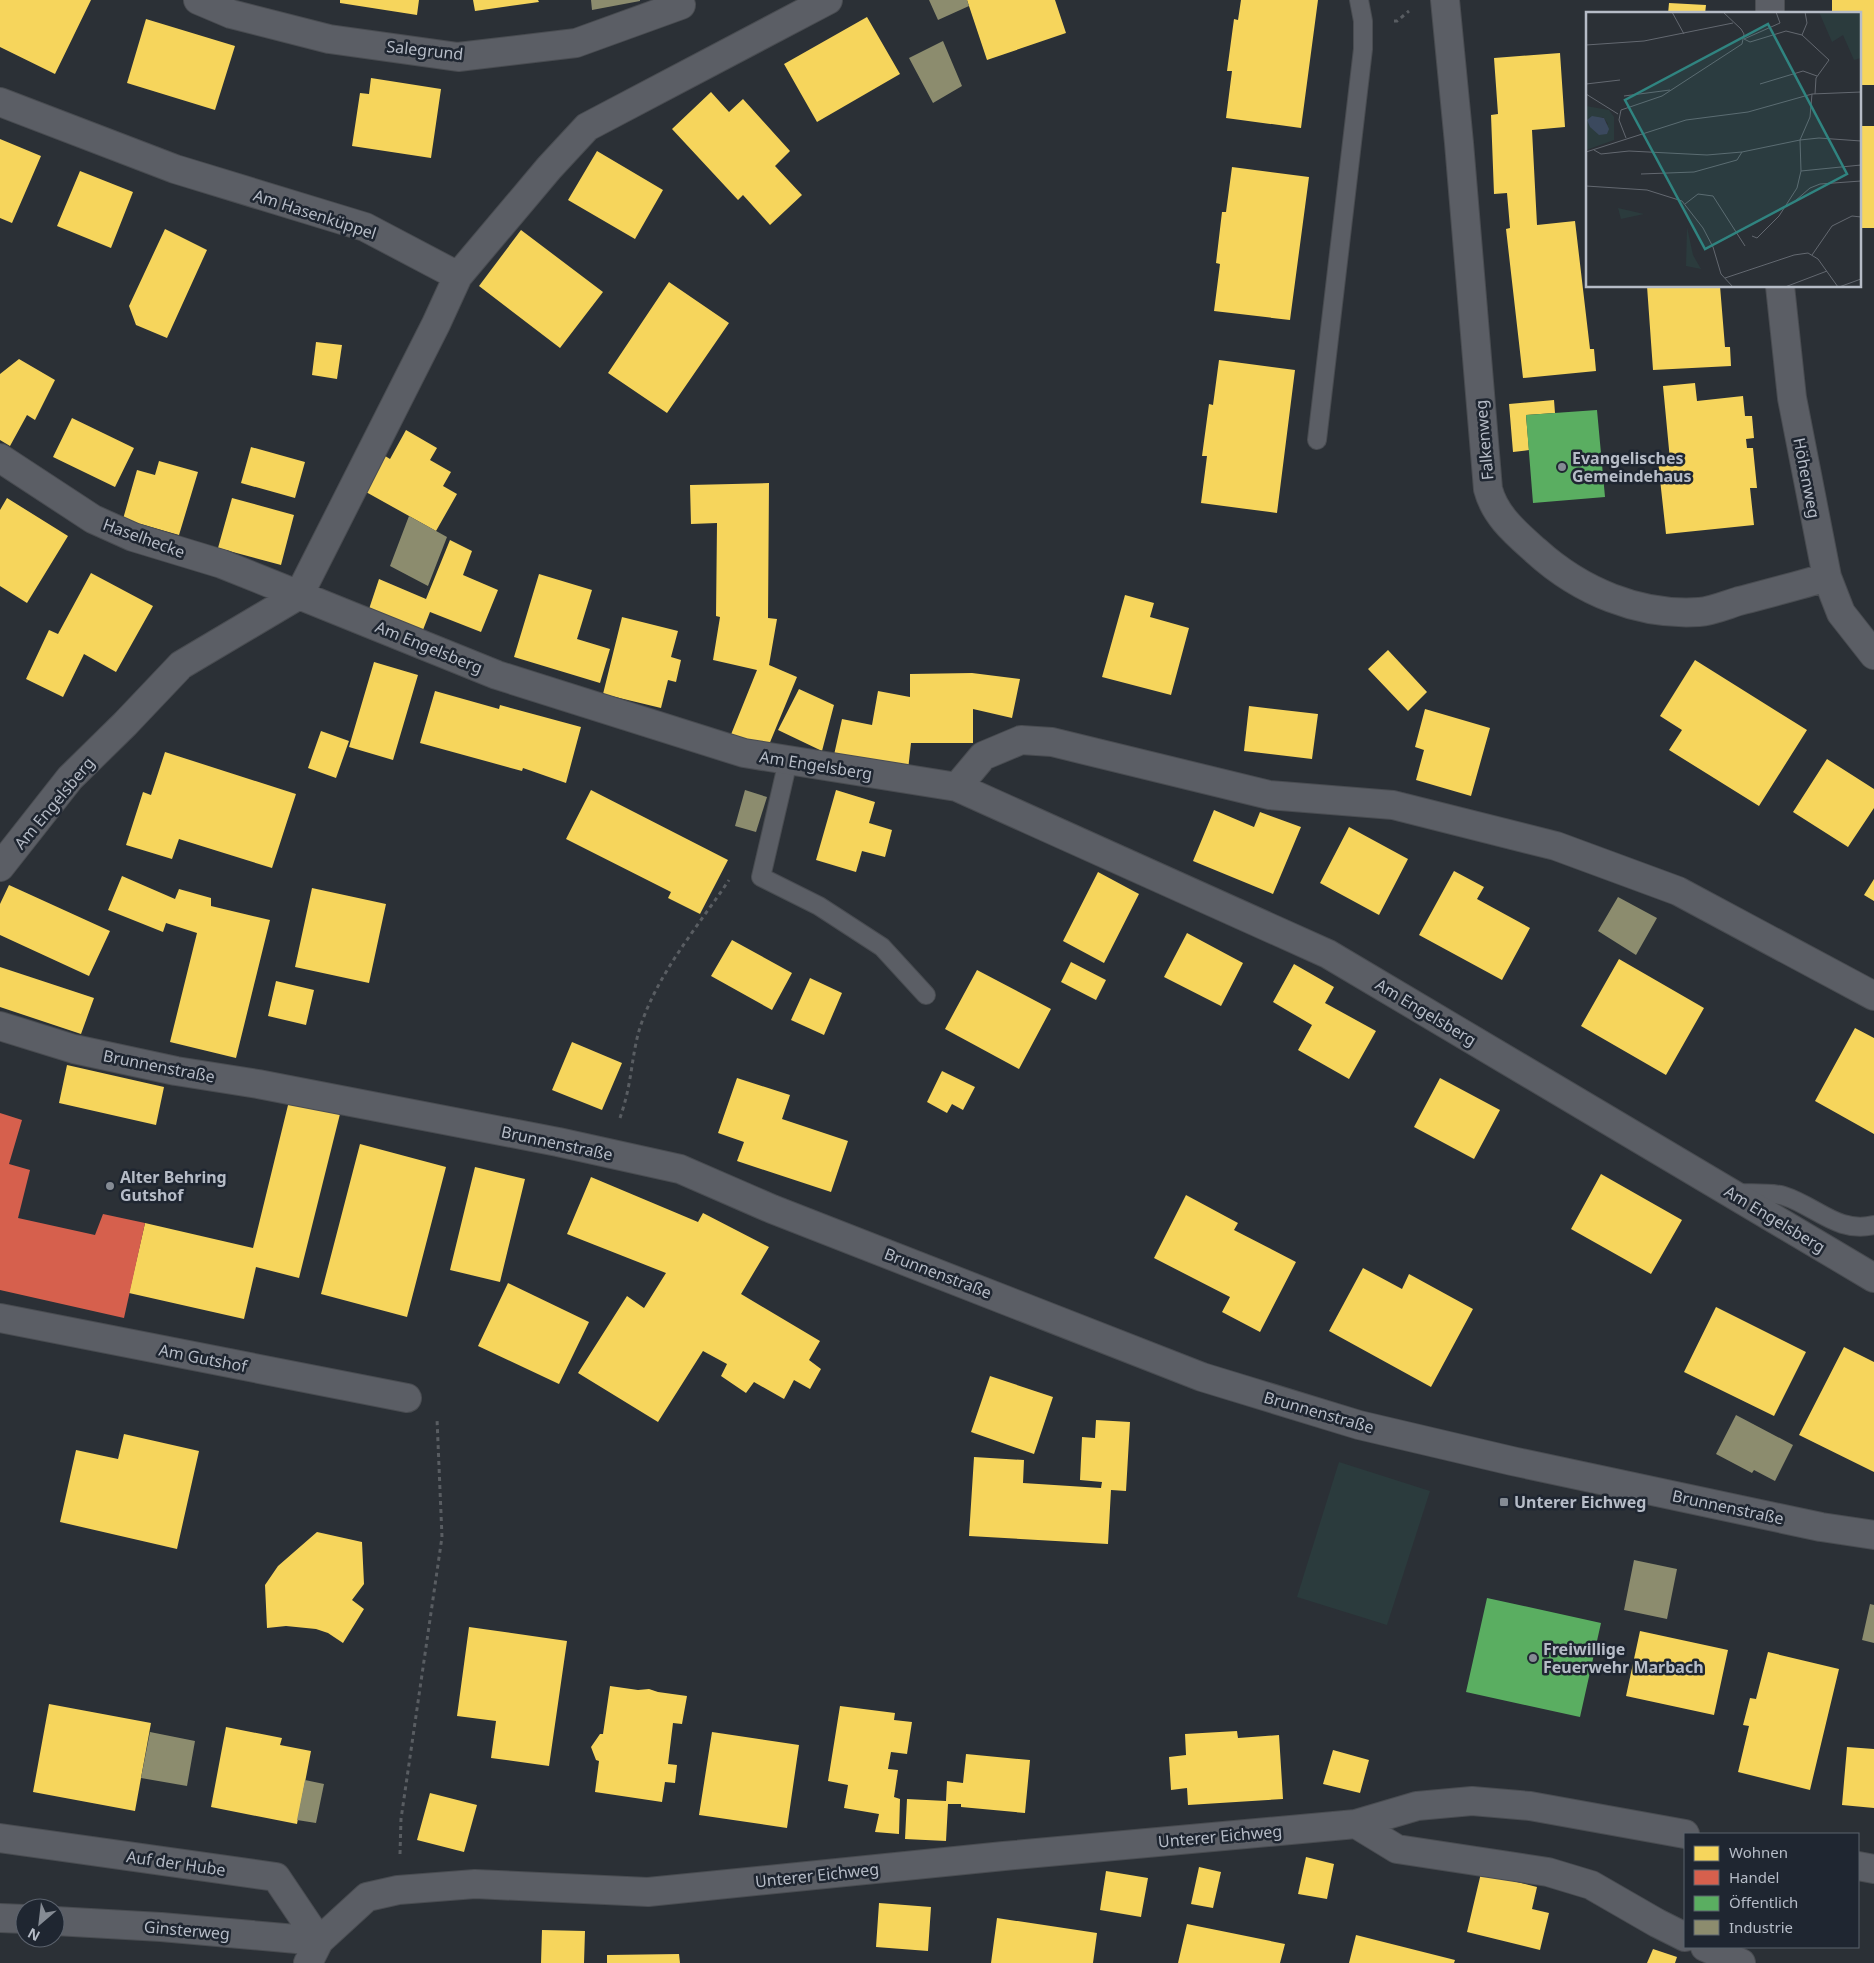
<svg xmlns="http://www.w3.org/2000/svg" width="1874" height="1963" viewBox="0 0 1874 1963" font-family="'Noto Sans',sans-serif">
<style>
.green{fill:#2b3b3d}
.homes{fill:#f6d55c}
.shops{fill:#d6604d}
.public{fill:#5aae61}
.industry{fill:#8c8c6e}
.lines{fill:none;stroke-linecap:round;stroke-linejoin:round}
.service-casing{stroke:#494c51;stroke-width:20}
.minor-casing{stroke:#494c51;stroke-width:30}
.path{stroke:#595d62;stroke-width:3;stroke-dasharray:4 4;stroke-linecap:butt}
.service{stroke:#5b5e65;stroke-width:18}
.minor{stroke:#5b5e65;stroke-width:28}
.poi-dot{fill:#858b94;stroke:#1f2631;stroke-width:2}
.labels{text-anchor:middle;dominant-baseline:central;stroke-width:5;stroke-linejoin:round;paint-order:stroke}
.street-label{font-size:16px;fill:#b6bcc7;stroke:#1f2631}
.poi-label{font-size:16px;font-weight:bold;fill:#b6bcc7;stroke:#1f2631;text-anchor:start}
.inset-road{fill:none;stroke:#636870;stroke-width:1}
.view{fill:#308480;fill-opacity:0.15;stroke:#308480;stroke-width:2.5}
.inset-edge{fill:none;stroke:#b6bcc7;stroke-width:2.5}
</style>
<rect width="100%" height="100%" fill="#2b3036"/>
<path class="green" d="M1339 1462 1430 1491 1387 1625 1297 1597Z"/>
<path class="homes" d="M0 0H91L55 74 0 47Z
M340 0H419L417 15 340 3Z
M473 0H538L539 2 475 11Z
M967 0H1055L1066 33 987 60Z
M1241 0H1318L1301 128 1226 118 1232 71H1227L1234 19 1238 20Z
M1832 0H1874V85H1860V14H1832Z
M1669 3 1706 5 1705 14H1668Z
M867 17 900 74 817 122 784 64Z
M146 19 235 46 215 110 127 83Z
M1560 53 1565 127 1532 130 1537 225 1575 221 1590 349H1594L1596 371 1523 378 1506 229 1510 228 1507 193 1494 194 1491 115 1498 114 1494 58Z
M371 78 441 89 431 158 352 146 360 93 369 94Z
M711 92 729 112 743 99 790 151 775 166 802 195 770 225 743 195 738 200 672 129Z
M1860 126H1874V228H1860Z
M0 139 41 156 12 223 0 218Z
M597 151 663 190 635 239 568 200Z
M1232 167 1309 177 1290 320 1214 311 1220 264 1216 263 1222 212H1226Z
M80 171 133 192 111 248 57 226Z
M165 229 207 250 167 338 136 325 129 306Z
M521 230 603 292 560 348 479 286Z
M669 282 729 323 667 413 608 373Z
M1647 286H1720L1725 347H1730L1731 366 1653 370Z
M316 342 342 345 337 379 312 375Z
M19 359 55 380 35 420 27 415 10 446 0 440V374Z
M1219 360 1295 370 1277 513 1201 503 1207 456H1202L1209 404 1213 405Z
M1695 383 1697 401 1743 396 1745 416H1752L1754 438 1746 439 1747 448H1753L1757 488H1750L1754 525 1666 534 1658 461 1670 460 1663 386Z
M1554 400 1555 413 1526 415 1529 450 1513 452 1509 404Z
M72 418 134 448 115 487 53 457Z
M406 430 437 448 430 460 451 472 443 486 457 494 436 531 357 487 377 451 390 459Z
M251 447 305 462 295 498 241 483Z
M159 461 198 472 179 535 123 519 137 470 155 475Z
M769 483 768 618 777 619 769 665 797 677 766 752 730 737 757 670 713 660 720 617 716 616 717 523 691 524 690 485Z
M7 498 68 536 27 603 0 586V510Z
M232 498 294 515 281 565 218 548Z
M450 540 472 551 463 575 498 590 481 632 430 612 421 635 367 615 379 579 426 599Z
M91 573 153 606 116 672 84 654 63 697 26 679 49 630 58 634Z
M539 574 592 590 577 639 610 649 600 683 514 657Z
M1125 595 1154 603 1150 617 1189 628 1171 695 1102 677Z
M622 617 678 631 671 657 681 660 676 682 668 680 661 708 603 694Z
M1388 650 1427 692 1408 711 1368 669Z
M1695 660 1807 730 1759 806 1669 750 1682 730 1660 716Z
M374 662 418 675 393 760 349 747Z
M972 673 1020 679 1012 718 973 709V743H911L908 770 834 755 842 719 872 725 878 691 910 697V674Z
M799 689 834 705 822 751 778 730Z
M435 691 499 709 500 705 581 727 566 783 523 768 522 771 420 743Z
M1249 706 1318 714 1312 759 1244 751Z
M1425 709 1490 728 1471 796 1416 780 1424 750 1415 747Z
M321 731 349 741 336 778 308 768Z
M165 752 296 794 272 868 179 839 172 859 126 845 143 792 151 795Z
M1827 759 1874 789V808L1848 847 1793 812Z
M591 790 728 860 700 914 668 898 671 892 566 839Z
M836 790 875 802 869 823 892 830 885 857 862 851 856 872 816 860Z
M1214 810 1254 827 1260 812 1301 827 1273 894 1193 861Z
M1349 827 1408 859 1379 915 1320 883Z
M1454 871 1484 887 1477 899 1530 928 1502 980 1419 935Z
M1098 872 1139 894 1104 963 1063 941Z
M122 876 175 899 179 889 211 898V906L270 920 236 1058 170 1042 197 933 166 923 163 932 108 910Z
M1874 879V901L1864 895Z
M9 885 110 931 89 976 0 935V904Z
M312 888 386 904 369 983 295 967Z
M1187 933 1243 963 1221 1006 1164 977Z
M732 940 792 973 772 1010 711 976Z
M1619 959 1704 1008 1666 1075 1581 1026Z
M1071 962 1106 980 1096 1000 1061 982Z
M1294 964 1334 987 1325 1003 1376 1031 1349 1079 1298 1050 1312 1025 1273 1002Z
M0 967 94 998 81 1034 0 1007Z
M977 970 1051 1009 1019 1069 945 1029Z
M810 978 842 993 824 1035 791 1020Z
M276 981 314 990 306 1025 268 1016Z
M1855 1028 1874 1038V1134L1815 1101Z
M572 1042 622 1063 602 1110 552 1090Z
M67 1065 164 1087 156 1125 59 1103Z
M942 1071 975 1087 963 1110 952 1104 947 1113 927 1102Z
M737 1078 790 1095 782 1119 848 1141 831 1192 737 1161 744 1142 718 1133Z
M1440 1078 1500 1110 1474 1159 1414 1127Z
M289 1101 340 1114 299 1278 256 1267 244 1319 129 1293 145 1223 253 1248Z
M360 1144 446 1167 407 1317 321 1294Z
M475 1167 525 1179 500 1282 450 1270Z
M1601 1174 1682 1220 1651 1274 1571 1229Z
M591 1177 698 1222 703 1213 769 1247 741 1294 820 1341 809 1360 821 1369 810 1389 794 1380 784 1399 754 1382 746 1393 721 1376 727 1364 703 1351 658 1422 578 1373 627 1296 644 1308 666 1273 567 1234Z
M1186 1195 1238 1223 1234 1230 1296 1262 1260 1332 1222 1312 1230 1297 1154 1258Z
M1363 1268 1402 1289 1409 1274 1473 1309 1431 1387 1329 1331Z
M508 1283 589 1322 559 1384 478 1346Z
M1716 1307 1806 1352 1774 1416 1684 1372Z
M1844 1347 1874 1362V1472L1799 1435Z
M990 1376 1053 1397 1034 1454 971 1432Z
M1096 1420 1130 1422 1126 1491 1111 1490 1108 1544 969 1536 974 1457 1024 1460 1023 1483 1101 1488 1102 1482 1080 1480 1082 1437 1095 1438Z
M124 1434 199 1451 177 1549 60 1522 76 1450 118 1459Z
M317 1532 362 1542 364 1584 352 1600 364 1609 343 1643 328 1633 316 1629 286 1626 267 1628 265 1585 278 1566Z
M469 1627 567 1641 549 1766 491 1758 496 1721 457 1716Z
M1640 1631 1728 1650 1714 1715 1626 1696Z
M1768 1652 1839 1669 1810 1790 1738 1772 1749 1726 1743 1725 1750 1698 1756 1699Z
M610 1686 638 1690 649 1689 658 1692 687 1696 682 1724 673 1723 668 1764 677 1765 675 1783 665 1782 662 1802 595 1792 599 1761 596 1760 591 1747 600 1734H603Z
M49 1704 151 1723 135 1811 33 1792Z
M840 1706 895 1713 894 1720 912 1722 907 1754 891 1752 888 1769 898 1770 894 1797 900 1799 899 1834 875 1832 879 1814 844 1808 848 1785 828 1781Z
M226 1727 282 1738 280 1745 311 1751 297 1824 211 1807Z
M1237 1731 1238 1738 1279 1735 1283 1799 1188 1805 1187 1788 1171 1790 1169 1757 1186 1755 1185 1734Z
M712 1732 799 1745 787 1828 699 1815Z
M1847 1747 1874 1749V1808L1842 1805Z
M1333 1750 1369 1760 1360 1793 1323 1784Z
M966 1754 1030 1760 1025 1813 961 1807V1804H948L946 1841 905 1839 907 1799 946 1801 947 1781 963 1783Z
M430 1793 477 1805 464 1852 417 1840Z
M1306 1857 1334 1864 1327 1899 1298 1894Z
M1199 1867 1221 1872 1213 1908 1191 1904Z
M1106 1871 1148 1878 1141 1917 1100 1910Z
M1481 1873 1537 1887 1532 1909 1549 1913 1540 1950 1467 1932Z
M879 1903 931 1907 928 1951 876 1947Z
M997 1918 1097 1933 1093 1963H991Z
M1187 1924 1285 1944 1280 1963H1178Z
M542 1930 585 1931 584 1963H541Z
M1356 1935 1455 1960 1454 1963H1349Z
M1653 1949 1677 1957 1675 1963H1647Z
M679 1954 680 1963H607V1955Z"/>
<path class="shops" d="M0 1113 22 1120 9 1164 30 1170 18 1218 95 1235 103 1214 145 1223 124 1318 0 1290Z"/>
<path class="public" d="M1597 410 1605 497 1533 503 1526 415Z
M1487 1598 1601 1623 1580 1717 1466 1692Z"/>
<path class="industry" d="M591 0H640V1L592 10Z
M929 0H967L969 6 938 20Z
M943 41 962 86 933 103 909 58Z
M409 516 447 537 428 586 390 566Z
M745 790 767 797 756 832 735 826Z
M1618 897 1657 918 1636 955 1598 931Z
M1736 1415 1793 1445 1775 1481 1754 1470 1752 1473 1716 1454Z
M1634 1560 1677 1569 1667 1619 1624 1610Z
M1870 1604 1874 1605V1643L1862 1640Z
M150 1732 195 1741 187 1786 141 1778Z
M305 1780 324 1784 316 1823 297 1820Z"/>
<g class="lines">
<g class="service-casing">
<path id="service" d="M1317 440 1363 49V21L1359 0
M788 761 761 877 819 906 882 947 926 995
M1737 1193C1750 1194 1772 1192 1784 1196 1816 1206 1838 1234 1874 1225"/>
</g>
<g class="minor-casing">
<path id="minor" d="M198 0 231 14 329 39 458 57 576 43 681 5
M1445 0 1459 143 1488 489C1495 516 1516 533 1536 551 1580 591 1639 616 1699 612 1712 611 1726 605 1739 601 1769 593 1798 586 1827 577
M1770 14V0
M0 102 175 169 365 227 458 276
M1780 286 1792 398 1827 577 1841 613 1874 655
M0 458 93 519 133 537 222 564 299 595 436 324 458 276 549 168 587 127 828 0
M957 787 983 756 1021 740 1052 742 1269 795 1393 805 1556 846 1678 891 1874 996
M0 867 70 778 125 724 181 665 299 595 497 675 744 753 957 787 1328 954 1874 1278
M0 1026 74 1049 176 1071 258 1084 558 1142 680 1169 772 1209 1202 1377 1359 1425 1512 1461 1821 1527 1874 1535
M0 1318 407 1398
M1356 1824 1397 1849 1548 1872 1591 1885 1657 1923 1685 1937
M0 1838 276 1877 319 1941
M1858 1866 1874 1869
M0 1918 25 1919
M55 1921 161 1927 319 1941
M1705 1947 1741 1963
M308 1963 319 1941 367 1897 398 1890 475 1884 648 1892 1004 1856 1356 1824 1417 1806 1472 1801 1530 1806 1685 1834"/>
</g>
<path class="path" d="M1394 21H1397L1409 11
M620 1118C623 1109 626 1099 628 1089 633 1065 634 1042 643 1019 662 968 699 925 729 880
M400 1854 401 1819 442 1537 437 1419"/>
<use href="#service" class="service"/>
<use href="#minor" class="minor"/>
</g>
<g class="poi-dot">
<circle cx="1562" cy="467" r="5"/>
<circle cx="110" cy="1186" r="5"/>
<rect x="1499" y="1497" width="10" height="10" rx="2.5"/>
<circle cx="1533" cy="1658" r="5"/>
</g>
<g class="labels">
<g class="street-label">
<text transform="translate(425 50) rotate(6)">Salegrund</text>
<text transform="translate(315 214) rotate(18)">Am Hasenküppel</text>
<text transform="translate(1484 440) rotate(-95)">Falkenweg</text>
<text transform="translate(1807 478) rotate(79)">Höhenweg</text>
<text transform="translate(144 538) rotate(20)">Haselhecke</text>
<text transform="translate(429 647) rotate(22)">Am Engelsberg</text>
<text transform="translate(816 765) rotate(9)">Am Engelsberg</text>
<text transform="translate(54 803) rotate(-50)">Am Engelsberg</text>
<text transform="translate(1426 1012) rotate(31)">Am Engelsberg</text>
<text transform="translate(159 1066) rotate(11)">Brunnenstraße</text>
<text transform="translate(557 1143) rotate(12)">Brunnenstraße</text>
<text transform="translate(1775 1219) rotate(31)">Am Engelsberg</text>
<text transform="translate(938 1273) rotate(21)">Brunnenstraße</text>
<text transform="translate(203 1358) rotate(11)">Am Gutshof</text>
<text transform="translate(1319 1412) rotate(16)">Brunnenstraße</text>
<text transform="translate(1728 1507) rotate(12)">Brunnenstraße</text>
<text transform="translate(1220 1836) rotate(-5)">Unterer Eichweg</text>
<text transform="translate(176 1863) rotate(8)">Auf der Hube</text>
<text transform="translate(817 1875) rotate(-6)">Unterer Eichweg</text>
<text transform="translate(187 1930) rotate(5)">Ginsterweg</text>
</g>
<g class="poi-label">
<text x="1572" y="458">Evangelisches<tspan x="1572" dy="18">Gemeindehaus</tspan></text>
<text x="120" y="1177">Alter Behring<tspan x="120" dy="18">Gutshof</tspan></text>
<text x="1514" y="1502">Unterer Eichweg</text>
<text x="1543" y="1649">Freiwillige<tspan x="1543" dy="18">Feuerwehr Marbach</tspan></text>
</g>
</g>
<g transform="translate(1586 12)">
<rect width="275" height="275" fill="#2b3036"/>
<path d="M233 0H275V46L268 48 257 23 246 30ZM0 94 23 98 28 105V128L0 138ZM17 105 22 112 10 120 1 108ZM32 196 58 202 35 207ZM101 215 107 243 115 257 100 254Z" fill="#2b3b3d" fill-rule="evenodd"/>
<path d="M6 104 18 106 23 117 21 122 13 123 4 115 1 108Z" fill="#3b495e"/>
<path class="inset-road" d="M86 0 98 22M216 23 221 11 219 0M158 27 164 30 200 19 216 23 243 48 230 66 229 82M158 27 194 11 190 0M0 33 58 29 147 11M0 72 34 68M174 72 217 59 231 64M0 82 32 102M38 84 84 78M40 126 33 108 35 98 76 84 156 32 158 22 155 17 137 0M8 138 15 142 43 139 121 143 156 140 214 128 224 105 226 82M0 140 100 108 162 100 226 82 275 80M215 159 275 153M55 162 108 160 151 148 156 140M0 174 61 178 96 189 117 216 127 235 135 262 147 275M209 189 224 176 234 172 275 169M99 192 112 182 127 184 159 234M166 224 171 226 193 204 211 176 215 159 214 128 233 126 275 129M226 243 246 214 266 204 275 205M139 266 208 243 222 241 232 247 252 275M199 275 241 259M253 275 275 267"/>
<path class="view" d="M182 12 261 162 119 237 39 88Z"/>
<rect width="275" height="275" class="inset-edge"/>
</g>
<rect x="1684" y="1833" width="175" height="115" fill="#1f2631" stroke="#5b626d"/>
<rect x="1694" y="1846" width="25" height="15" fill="#f6d55c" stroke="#5b626d"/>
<text x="1729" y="1858" font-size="15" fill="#b6bcc7">Wohnen</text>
<rect x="1694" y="1870" width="25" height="15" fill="#d6604d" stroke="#5b626d"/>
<text x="1729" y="1883" font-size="15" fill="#b6bcc7">Handel</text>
<rect x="1694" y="1896" width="25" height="15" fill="#5aae61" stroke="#5b626d"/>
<text x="1729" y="1908" font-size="15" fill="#b6bcc7">Öffentlich</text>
<rect x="1694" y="1920" width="25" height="15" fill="#8c8c6e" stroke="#5b626d"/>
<text x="1729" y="1933" font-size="15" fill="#b6bcc7">Industrie</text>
<g transform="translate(40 1923) rotate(208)"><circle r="24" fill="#1f2631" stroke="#5b626d"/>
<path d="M0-4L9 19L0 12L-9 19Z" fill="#858b94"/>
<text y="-8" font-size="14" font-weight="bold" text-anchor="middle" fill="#b6bcc7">N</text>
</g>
</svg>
